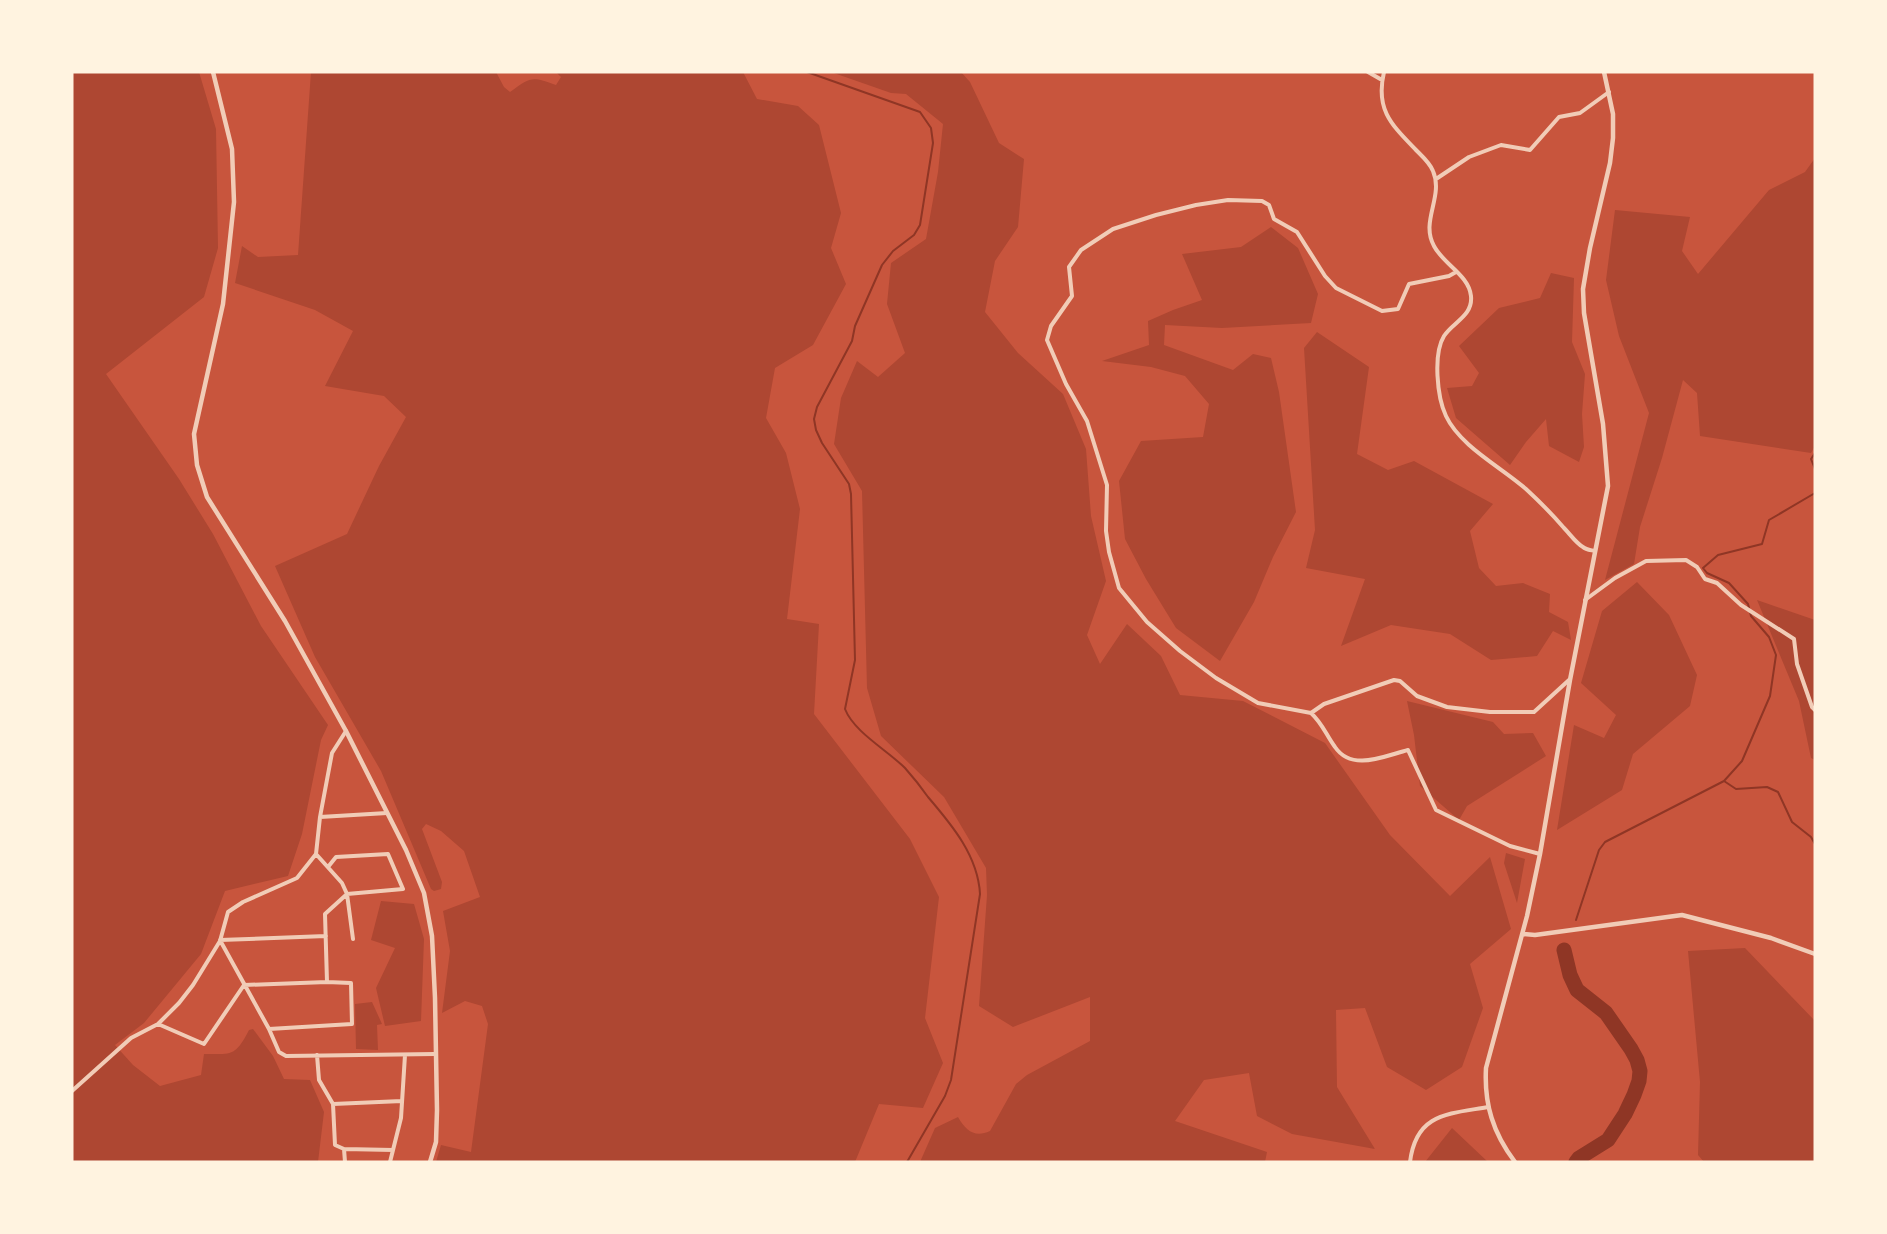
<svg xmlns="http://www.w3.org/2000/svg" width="1887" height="1234" viewBox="0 0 1887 1234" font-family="'Exo 2',sans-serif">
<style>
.green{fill:#ae4732}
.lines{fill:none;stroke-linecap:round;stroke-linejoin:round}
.stream{stroke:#8f3625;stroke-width:2}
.river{stroke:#8f3625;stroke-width:15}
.minor{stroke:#f1ccb7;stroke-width:4}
.tertiary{stroke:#f1ccb7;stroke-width:4.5}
</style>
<rect width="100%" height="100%" fill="#c8553d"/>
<path class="green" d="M72 72H199L216 129 218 248 204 297 106 374 179 479 213 534 261 626 328 725 321 740 302 834 288 876 225 891 201 954 144 1023 115 1045 133 1065 160 1086 201 1075 204 1054C232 1054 235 1057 249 1030L253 1029 273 1056 284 1079 310 1080 324 1112 318 1162H72Z
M311 72H496L504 87 510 92C531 77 531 76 556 85L561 77 556 72H743L757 99 798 106 819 125 841 213 831 248 846 284 813 345 775 368 766 418 786 453 800 509 787 619 819 624 814 714 910 839 939 897 925 1018 943 1063 923 1108 879 1104 855 1162H436L441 1145 471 1152 488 1024 482 1006 465 1001 442 1013 450 951 443 911 480 897 464 851 441 831 426 824 422 829 442 882 441 889 434 891 431 889 381 771 315 657 275 566 347 534 379 466 406 417 384 396 325 386 353 331 315 310 235 283 242 246 258 257 298 255Z
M831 72H961L970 82 999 143 1024 159 1018 227 995 261 985 312 1018 353 1063 394 1086 449 1091 516 1106 581 1087 635 1100 664 1127 624 1161 656 1180 695 1243 701 1325 743 1390 835 1450 896 1490 857 1511 929 1470 964 1483 1008 1462 1067 1426 1090 1387 1067 1365 1008 1336 1010 1337 1087 1375 1149 1292 1134 1257 1116 1249 1073 1204 1080 1175 1121 1267 1152 1265 1162H920L935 1128 958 1117C966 1131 975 1138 990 1131L1016 1084 1027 1075 1090 1041V997L1013 1027 979 1006 987 895 986 868 944 797 881 736 867 688 862 491 834 444 841 398 857 361 878 377 905 353 887 304 891 263 926 239 938 172 943 124 906 94 891 93Z
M1815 158V446L1811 453 1700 436 1697 393 1683 380 1662 458 1640 527 1634 564 1605 580 1649 413 1619 336 1606 280 1615 210 1690 217 1682 251 1698 274 1769 190 1805 172Z
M1271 227 1298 248 1318 294 1311 323 1222 328 1165 325 1164 345 1233 370 1253 354 1271 358 1279 392 1296 512 1273 557 1254 602 1220 661 1176 628 1146 579 1125 539 1119 481 1141 441 1203 437 1209 404 1185 376 1151 367 1102 361 1149 345 1148 321 1173 310 1202 300 1182 254 1241 247Z
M1551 273 1574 278 1572 342 1585 374 1582 414 1584 447 1579 462 1549 446 1546 419 1526 442 1510 465 1456 418 1447 388 1472 386 1479 373 1459 346 1499 308 1540 298Z
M1317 332 1369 367 1357 454 1388 470 1414 461 1493 504 1470 531 1479 568 1496 586 1523 583 1550 594 1549 612 1568 622 1571 640 1553 631 1537 656 1491 660 1450 634 1391 625 1341 646 1365 579 1306 568 1315 530 1304 348Z
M1637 582 1669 615 1697 675 1690 706 1633 754 1622 790 1557 830 1574 725 1604 738 1616 715 1581 683 1602 611Z
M1757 600 1815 620V760L1811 758 1799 701Z
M1407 701 1493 722 1504 734 1533 733 1546 756 1467 806 1459 820 1420 786 1414 735Z
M1506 853 1525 859 1517 903 1504 863Z
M381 901 414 904 424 939 421 1021 385 1026 376 988 395 948 371 940Z
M1745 948 1815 1021V1162H1704L1698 1155 1700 1082 1688 951Z
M372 1002 382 1024 377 1025 378 1050 356 1049 355 1004Z
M1452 1128 1488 1162H1425Z"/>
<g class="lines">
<path class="stream" d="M807 72 920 112 931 128 933 143 920 225 914 235 893 251 882 265 855 326 852 341 817 407 814 419 816 430 822 443 849 484 851 494 855 660 845 709C854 732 887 750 905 768 913 777 921 787 928 797 952 825 978 856 980 894L951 1080 945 1096 907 1162
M1815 453 1811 459 1815 469
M1724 781 1736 789 1767 787 1778 792 1792 822 1811 837 1815 844
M1576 920 1599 850 1605 842 1724 781 1742 761 1770 696 1776 655 1769 637 1751 616 1748 604 1729 583 1707 573 1703 568 1718 555 1762 544 1769 520 1815 493"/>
<path class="river" d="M1564 950 1570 975 1577 990 1606 1013 1631 1049 1637 1060 1640 1071 1639 1081 1634 1095 1625 1114 1608 1140 1579 1158 1576 1162"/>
<path class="minor" d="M1368 72 1382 80
M1384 72C1375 110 1392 125 1416 150 1423 157 1430 163 1433 171 1444 197 1420 221 1434 246 1443 264 1469 275 1471 296 1473 316 1453 322 1444 336 1433 354 1437 397 1446 416 1460 446 1501 467 1526 489 1539 501 1552 514 1564 528 1570 534 1576 543 1583 547 1586 550 1591 550 1595 551
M1436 179 1469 157 1501 145 1530 150 1559 117 1580 113 1609 92
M1456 272 1449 276 1409 284 1398 309 1382 311 1336 288 1325 276 1297 232 1274 219 1269 205 1262 201 1228 200 1196 205 1156 215 1113 229 1081 250 1069 267 1072 296 1051 326 1047 340 1066 384 1087 421 1107 485 1106 531 1109 552 1119 588 1147 622 1180 651 1216 678 1258 703 1311 713 1324 704 1394 680 1400 681 1417 696 1447 707 1490 712H1534L1569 680
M1585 600 1615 578 1646 561 1686 560 1697 567 1705 579 1717 583 1741 605 1794 639 1797 664 1812 707 1815 710
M1311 713C1323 724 1326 735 1335 747 1352 772 1384 756 1408 750L1436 810 1510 846 1540 854
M320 817 387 813
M328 867 336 857 388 854 403 889 347 894 353 939
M220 940 326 936
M221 942 269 1029 279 1052 286 1056 435 1054
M158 1024 204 1044 244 985 327 982
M269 1029 352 1024 351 983 327 982 325 914 347 894 342 883 316 854
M317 1055 319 1080 333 1104 335 1145 344 1149 345 1162
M72 1091 131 1038 158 1024 179 1003 193 985 220 941 228 912 243 902 297 878 316 854 320 817 332 753 346 731
M333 1104 402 1101
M344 1149 393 1150
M390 1162 401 1118 405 1055
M1410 1162C1416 1113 1448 1114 1488 1107"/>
<path class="tertiary" d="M213 72 232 149 234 202 223 304 194 434 197 465 207 497 285 621 346 731 406 850 424 893 432 936 435 998 437 1110 436 1142 430 1162
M1523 934 1535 935 1682 915 1771 938 1815 954
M1515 1162C1493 1133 1484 1104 1486 1068L1527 916 1540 854 1570 680 1608 486 1603 424 1584 313 1583 289 1590 248 1610 163 1613 138V114L1604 72"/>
</g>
<rect width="1887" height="1234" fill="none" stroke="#fff3e0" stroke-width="147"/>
</svg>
